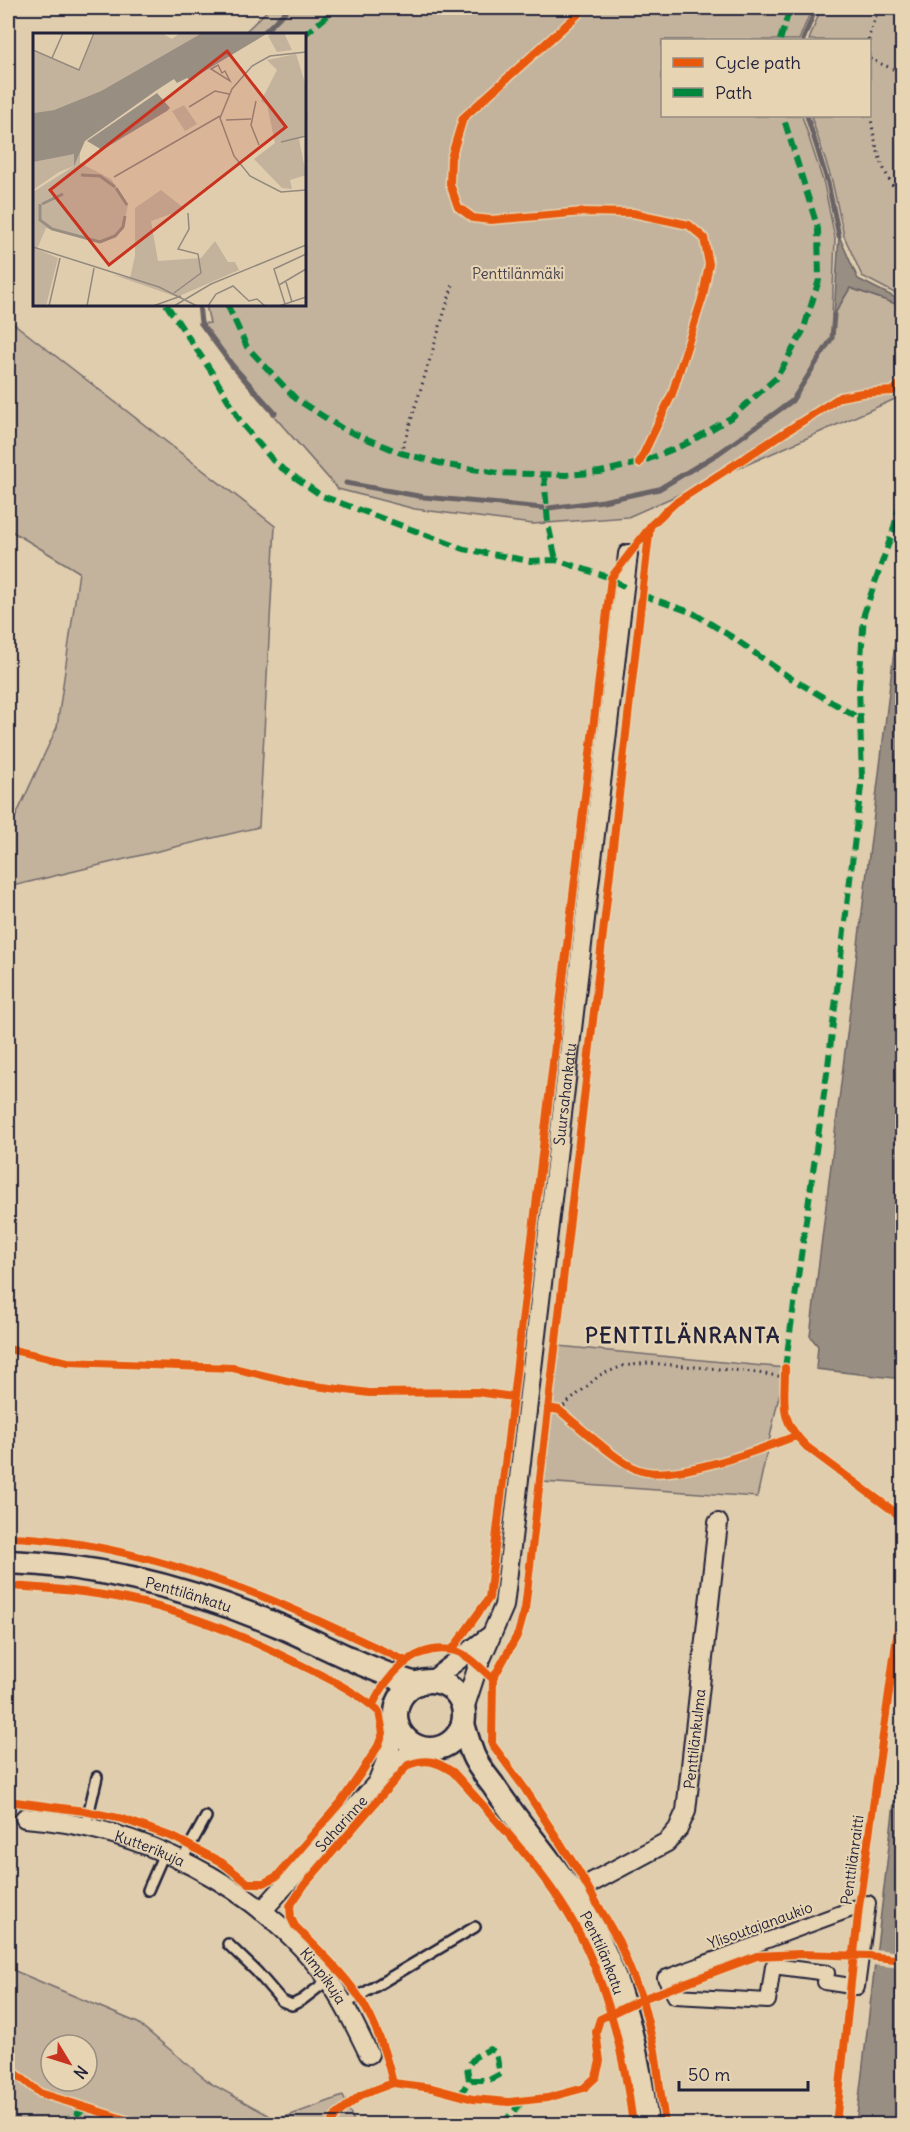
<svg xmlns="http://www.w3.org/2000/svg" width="910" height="2132" viewBox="0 0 910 2132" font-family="Delius,sans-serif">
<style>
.green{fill:#c3b39d;stroke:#726a6c;stroke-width:1.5;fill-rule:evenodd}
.water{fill:#998e82;stroke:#696366;stroke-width:1.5}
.pier{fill:#dfcdad}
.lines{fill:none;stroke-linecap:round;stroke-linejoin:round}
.stream{stroke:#696366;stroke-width:5}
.service-casing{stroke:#22223b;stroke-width:14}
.pedestrian-casing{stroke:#22223b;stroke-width:18}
.minor-casing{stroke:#22223b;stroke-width:22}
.tertiary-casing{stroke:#22223b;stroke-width:27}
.path{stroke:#22223b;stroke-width:3;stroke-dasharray:1.5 4.5;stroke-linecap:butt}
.service{stroke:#e7d4b2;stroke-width:9}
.pedestrian{stroke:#e7d4b2;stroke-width:14}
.minor{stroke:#e7d4b2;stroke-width:18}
.tertiary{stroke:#e7d4b2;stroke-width:22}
.quiet{stroke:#00873e;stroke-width:6;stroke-dasharray:12 6;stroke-linecap:butt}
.cycleway-casing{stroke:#e7d4b2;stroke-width:11}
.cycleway{stroke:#e8590c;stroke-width:8}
.labels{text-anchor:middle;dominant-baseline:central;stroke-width:4.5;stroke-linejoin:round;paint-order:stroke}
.park-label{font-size:15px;fill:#423f4f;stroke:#e7d4b2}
.street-label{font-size:15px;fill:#22223b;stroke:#e7d4b2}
.district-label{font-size:21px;font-weight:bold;letter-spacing:1.5px;fill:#22223b;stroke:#e7d4b2}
.inset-river{fill:none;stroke:#998e82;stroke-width:3}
.inset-road{fill:none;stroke:#93897f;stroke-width:1.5}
.view{fill:#c8321e;fill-opacity:0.15;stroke:#c8321e;stroke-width:3}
.inset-edge{fill:none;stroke:#22223b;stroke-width:3}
</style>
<rect width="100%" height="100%" fill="#dfcdad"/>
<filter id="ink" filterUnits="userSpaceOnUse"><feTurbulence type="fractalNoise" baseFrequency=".0167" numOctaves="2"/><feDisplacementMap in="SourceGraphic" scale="12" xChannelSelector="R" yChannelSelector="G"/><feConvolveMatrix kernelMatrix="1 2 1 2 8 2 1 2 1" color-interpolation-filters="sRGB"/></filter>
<g filter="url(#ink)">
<path class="green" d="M270 8H812L799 40H662V116H802L824 184 835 238 832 316 834 315 850 288 902 306V396L628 517 533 524 415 509 338 489 231 367 199 324 210 323 206 305 304 304V34H243Z
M821 8H902V297L862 276 844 236 832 181 811 116H870V40H809Z
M8 319 275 526 259 827 8 887V833L57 727 79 572 8 529Z
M558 1346 785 1368 757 1497 543 1482Z
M8 1968 138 2023 210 2083 277 2120 343 2096 355 2124H8ZM51 2045H87V2081H51Z"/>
<path class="water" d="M839 236 858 279 902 301V306L850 288 834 315Z
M902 617V1379L816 1369 818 1346 810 1336 898 619Z
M902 1736V2124H856Z"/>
<path class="pier" d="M874 1949 902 1952V1968L872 1965Z"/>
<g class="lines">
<path class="stream" d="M262 34 289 8
M803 40 816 8
M807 116 828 183 839 236
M199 304 201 323 233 366 275 413
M346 483 424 497 543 508
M549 508 603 501 659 489 719 453 792 401 832 338 834 315"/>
<g class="service-casing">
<path id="service" d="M85 1828 97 1777
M182 1860 206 1817
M148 1890 165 1851
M228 1944 257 1972 282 2001 292 2005 302 2000 328 1980
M344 2005 475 1927"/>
</g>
<g class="pedestrian-casing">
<path id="pedestrian" d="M868 1903 857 1987 825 1982 827 1973 773 1966 768 2001 675 1996 665 1978Z"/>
</g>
<g class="minor-casing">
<g id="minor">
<path d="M431 1681 488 1637"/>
<path id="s1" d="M464 1709 478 1666 504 1606 628 554"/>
<path d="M383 1777 399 1760 421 1748"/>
<path id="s2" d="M25 1818C138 1826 259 1885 327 1978 344 2001 356 2028 369 2054"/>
<path id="s3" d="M574 1894 587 1885 667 1842 678 1829 686 1811 718 1523"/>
<path id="s4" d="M262 1911 377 1783 389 1753 396 1722"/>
</g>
</g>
<g class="tertiary-casing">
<g id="tertiary">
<path id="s5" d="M8 1562C101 1565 195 1590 282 1627 327 1647 369 1670 416 1684"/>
<circle cx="430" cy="1715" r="34"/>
<path id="s6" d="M463 1724C466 1734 469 1745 473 1755 477 1765 486 1776 493 1785 517 1822 547 1855 572 1892 618 1961 637 2043 647 2124"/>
</g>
</g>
<path class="path" d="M868 40 873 23 880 8
M870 59 902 73
M870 110C873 138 881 176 902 197
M401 453 454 281
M559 1410 600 1375 623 1366 648 1363 744 1371 785 1377"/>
<use href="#service" class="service"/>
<use href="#pedestrian" class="pedestrian"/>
<use href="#minor" class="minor"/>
<use href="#tertiary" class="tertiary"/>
<path class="quiet" d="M304 35 337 8
M780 40 790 8
M166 304 211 371 242 424 276 464 322 496 464 549 530 561 556 560 611 578 624 587
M227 304 247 347 296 399 343 429 401 453 447 465 498 473 567 475 600 472 639 463 688 443 732 417 777 377 803 331 819 280 818 229 783 116
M544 474 548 524 556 560
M642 595 693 613 732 637 789 677 860 719
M785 1368 828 1066 862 778 859 687 864 614 893 531 902 496
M460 2096 469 2080 467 2067 475 2057 490 2049 496 2053 500 2074 489 2080H469
M60 2124 87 2108
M502 2124 524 2100"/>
<g class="cycleway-casing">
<path id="cycleway" d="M585 8 463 118 451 158 450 184 458 207 473 218 491 220 583 212 633 213 689 225 704 238 709 264 703 296 672 394 639 463
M8 1349 68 1362 233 1368 300 1384 369 1393 477 1392 513 1397
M785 1368C785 1405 778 1419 807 1447L896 1513 902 1521
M548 1408 559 1410C580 1427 613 1458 636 1469 670 1484 761 1449 796 1436
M8 1537C87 1539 168 1562 243 1589 298 1609 352 1637 406 1661
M8 1586C47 1588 87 1591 126 1599 187 1612 249 1638 305 1667 331 1680 357 1692 379 1712L383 1733 378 1746 361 1773 341 1802 277 1876 264 1883H248L221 1862 175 1838 123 1819 84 1811 8 1801
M452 1650 489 1598 611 578 650 527
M372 1706C387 1676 413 1644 451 1650 467 1652 482 1670 493 1679
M8 2067 40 2093 139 2124
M393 2083C386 2054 375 2019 357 1994 339 1969 316 1947 295 1926L291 1918 290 1906 305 1884 408 1765C427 1758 436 1761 453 1772 490 1813 529 1855 560 1901 604 1967 623 2047 633 2124
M331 2124 337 2114 361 2095 393 2083 432 2088 473 2099 509 2102 547 2098 584 2088 596 2077 600 2061 596 2032 600 2019 642 1999 757 1956 799 1954 869 1956 902 1960
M665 2124 655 2051 642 1999 619 1942 579 1872 525 1789 492 1744 493 1679 518 1634 525 1609 650 526 675 503 840 397 862 393 893 391 902 382
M836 2124 859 1906 902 1600"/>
</g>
<use href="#cycleway" class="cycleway"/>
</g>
</g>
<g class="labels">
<g class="park-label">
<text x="518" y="273">Penttilänmäki</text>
</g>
<g class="street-label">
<text stroke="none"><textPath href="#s1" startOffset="626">Suursahankatu</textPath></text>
<text stroke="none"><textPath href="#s5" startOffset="184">Penttilänkatu</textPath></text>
<text stroke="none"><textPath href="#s3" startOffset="216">Penttilänkulma</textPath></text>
<text stroke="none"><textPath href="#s4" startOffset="118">Saharinne</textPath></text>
<text stroke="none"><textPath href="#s2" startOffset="129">Kutterikuja</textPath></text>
<text transform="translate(852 1860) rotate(-82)">Penttilänraitti</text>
<text transform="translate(760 1925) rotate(-20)">Ylisoutajanaukio</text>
<text stroke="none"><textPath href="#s6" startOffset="270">Penttilänkatu</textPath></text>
<text stroke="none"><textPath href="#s2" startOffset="348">Kimpikuja</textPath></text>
</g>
<g class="district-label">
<text x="683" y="1335">PENTTILÄNRANTA</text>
</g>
</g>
<g transform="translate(33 33)">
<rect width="273" height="273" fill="#dfcdad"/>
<path d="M62 0H129L139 6 147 0H169L68 58 21 77 0 80V18L46 37ZM240 0H251L259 17 244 19 235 3ZM263 21 273 53V103L266 106 273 142 257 147 259 156 249 155 221 126 242 110 234 72 228 68 244 37 234 27ZM151 72 164 91 152 98 139 78ZM47 117V130L78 146 91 165 95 172 90 195 83 204 67 210 13 195 4 216 25 225 13 273 0 272V159L41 133 26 139 0 157V129ZM128 157 152 176 118 188 125 228 168 225 182 208 195 229H202L206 237 144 264 81 242 97 245 102 223V175Z" fill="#c3b39d"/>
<path d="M169 0H235L157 47 154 45 144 50 141 46 124 57 52 108 41 133V121L0 129V80L21 77 68 58ZM124 60 137 75 134 78 69 117 54 108Z" fill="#998e82"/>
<path class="inset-river" d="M48 142 67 143 82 154M83 155 94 172M7 171V187L19 196 67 209 82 203 90 194 92 183M9 171 30 161"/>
<path class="inset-road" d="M0 17 46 37 61 0M273 19 237 23 219 33 199 56 187 85 201 123 217 143 248 159 273 157M19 25 30 0M185 32 189 40 192 38 197 48 178 36ZM223 68 218 92 226 112M156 74 182 58 196 61M193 87 218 86M248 109 273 103M81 144 187 83M0 214 126 254 164 273M253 249 259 269M246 252 273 236M141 260 168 240 165 221 145 216 156 196 155 180M252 271 241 236 273 221M16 273 27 225M54 273 61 235M120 273 148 263M141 273 178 251 273 212M175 273 183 261 200 253 216 268 224 266 232 273M246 273 273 264"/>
<path class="view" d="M194 18 253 94 76 232 17 157Z"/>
<rect width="273" height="273" class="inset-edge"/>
</g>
<rect width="910" height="2132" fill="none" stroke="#e7d4b2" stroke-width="30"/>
<rect x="15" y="15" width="880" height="2102" fill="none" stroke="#22223b" stroke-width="2" filter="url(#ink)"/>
<rect x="661" y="39" width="210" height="78" fill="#e7d4b2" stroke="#988d82" stroke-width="1.5"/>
<rect x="673" y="58" width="30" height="9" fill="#e8590c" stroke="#988d82" stroke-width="1.5"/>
<text x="715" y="69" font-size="18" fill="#22223b">Cycle path</text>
<rect x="673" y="88" width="30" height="9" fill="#00873e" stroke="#988d82" stroke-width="1.5"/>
<text x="715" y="99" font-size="18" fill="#22223b">Path</text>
<g transform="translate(69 2063) rotate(128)"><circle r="28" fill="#e7d4b2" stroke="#988d82" stroke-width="1.5"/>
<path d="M0-4.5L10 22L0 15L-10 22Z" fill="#c8321e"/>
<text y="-9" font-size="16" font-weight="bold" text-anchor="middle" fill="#22223b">N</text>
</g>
<path d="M679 2081v9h129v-9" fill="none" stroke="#22223b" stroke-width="3"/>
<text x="688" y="2081" font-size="18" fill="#22223b" stroke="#e7d4b2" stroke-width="4.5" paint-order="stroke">50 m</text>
</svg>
